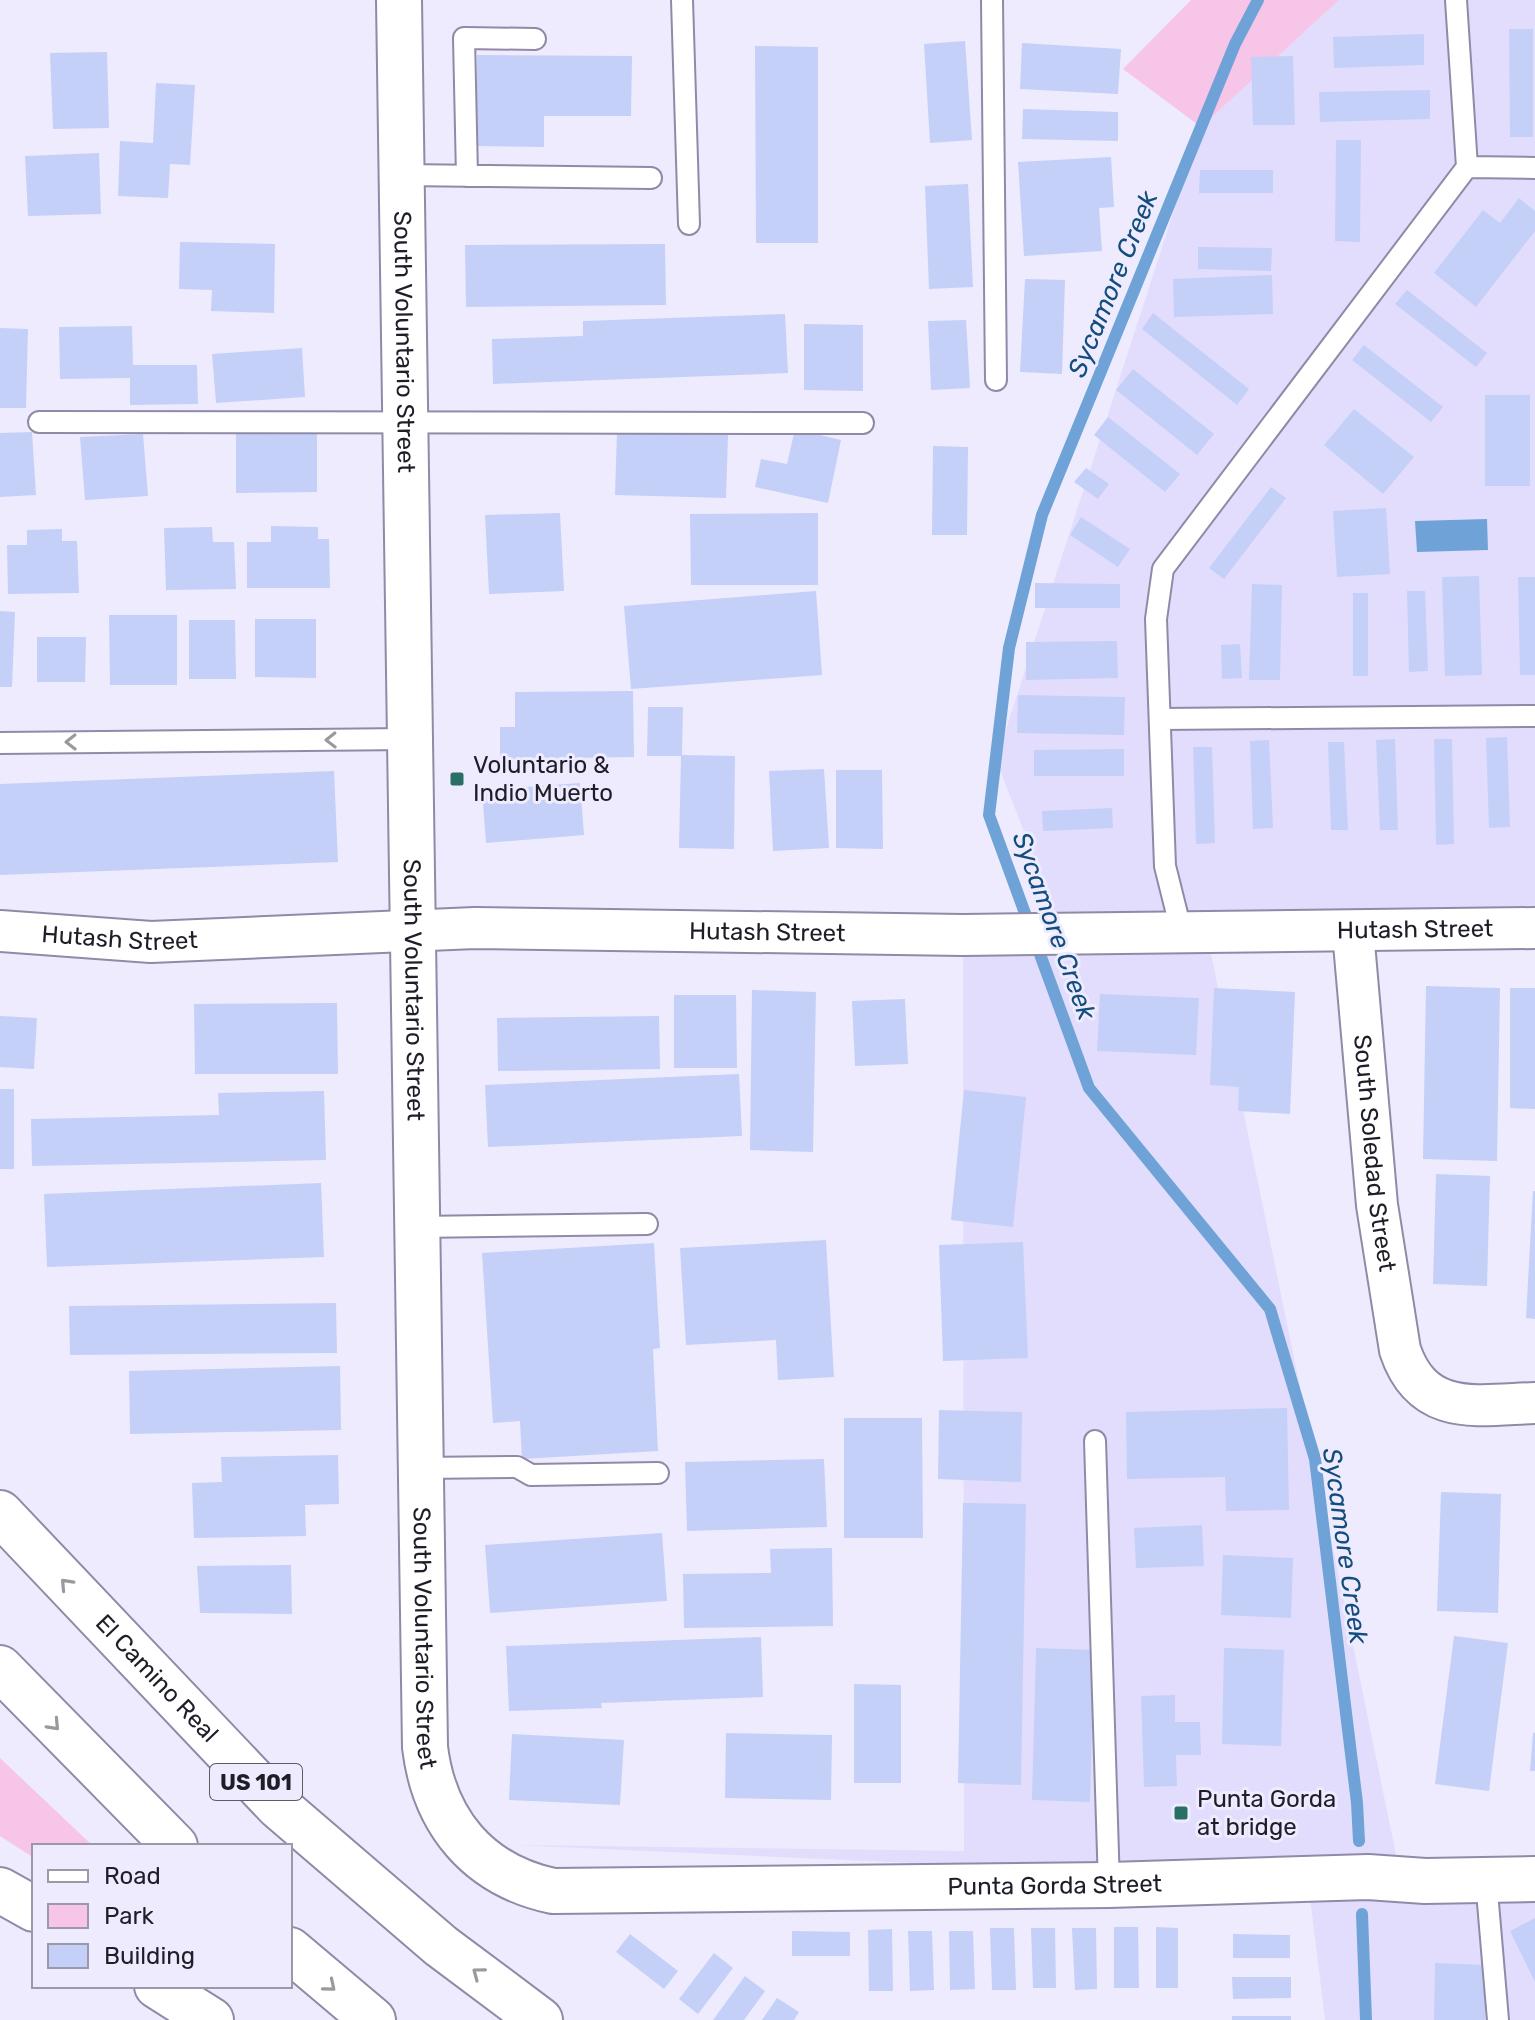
<svg xmlns="http://www.w3.org/2000/svg" width="1535" height="2020" viewBox="0 0 1535 2020" font-family="Rubik,sans-serif">
<style>
.built{fill:#e2ddfc}
.green{fill:#f7c5e7}
.water{fill:#6fa3d7}
.lines{fill:none;stroke-linecap:round;stroke-linejoin:round}
.stream{stroke:#6fa3d7;stroke-width:12}
.building{fill:#c4d0f8}
.lane-casing{stroke:#908aa7;stroke-width:24}
.street-casing{stroke:#908aa7;stroke-width:44}
.secondary-casing{stroke:#908aa7;stroke-width:48}
.highway-casing{stroke:#908aa7;stroke-width:48}
.lane{stroke:#fff;stroke-width:20}
.street{stroke:#fff;stroke-width:40}
.secondary{stroke:#fff;stroke-width:44}
.highway{stroke:#fff;stroke-width:44}
.oneway{stroke:#9a999e}
.poi-dot{fill:#296f65;stroke:#eeebfe;stroke-width:3}
.labels{text-anchor:middle;dominant-baseline:central;stroke-width:6;stroke-linejoin:round;paint-order:stroke}
.shield{fill:#eeebfe;stroke:#5d5b68;stroke-width:2}
.shield-label{font-size:22px;font-weight:bold;fill:#1f1d28}
.street-label{font-size:24px;fill:#1f1d28;stroke:#eeebfe}
.poi-label{font-size:24px;fill:#1f1d28;stroke:#eeebfe;text-anchor:start}
.water-label{font-size:26px;font-style:italic;fill:#144d7d;stroke:#eeebfe}
</style>
<rect width="100%" height="100%" fill="#eeebfe"/>
<path class="built" d="M1339 0H1535V915L1207 934 1401 1879H1535V2020H1325L1308 1881 514 1845 964 1851 963 935 1064 934 996 760 1201 127Z"/>
<path class="green" d="M1191 0H1339L1201 127 1123 69Z
M0 1758 93 1846H34V1858L0 1836Z"/>
<path class="water" d="M1487 519 1488 550 1417 552 1415 521Z"/>
<g class="lines">
<path class="stream" d="M1258 0 1235 44 1042 515 1009 648 989 815 1089 1088 1270 1309 1315 1459 1357 1803 1359 1841
M1362 1914 1366 2020"/>
</g>
<path class="building" d="M1509 29H1533V137H1510Z
M1424 34V65L1334 68 1333 37Z
M965 41 972 140 930 143 924 44Z
M1022 43 1121 49 1118 94 1020 89Z
M755 46 818 47V243H756Z
M107 52 109 128 53 129 50 53Z
M477 55 632 56 631 116H544V147L477 146Z
M1293 56 1295 125H1253L1251 57Z
M156 83 195 85 190 165 170 164 168 198 118 196 120 141 153 143Z
M1430 90V119L1320 122 1319 92Z
M1023 109 1118 112V141L1022 139Z
M1336 140H1361L1360 242 1335 241Z
M99 153 101 214 28 216 25 156Z
M1111 157 1114 207 1099 208 1102 251 1024 256 1018 162Z
M1200 170H1273V193H1199Z
M968 184 973 287 929 289 925 186Z
M1519 198 1535 211V231L1476 307 1434 273 1483 210 1500 223Z
M180 242 275 244 274 313 211 311 212 290 179 289Z
M665 244 666 305 466 307 465 245Z
M1198 247 1272 248 1271 271 1198 269Z
M1272 275 1273 314 1174 317 1173 279Z
M1025 279 1065 280 1062 374 1020 372Z
M1407 290 1487 353 1476 367 1395 304Z
M1153 313 1249 389 1237 405 1142 329Z
M785 314 788 373 493 384 492 339 583 336V321Z
M966 320 970 388 931 390 928 321Z
M804 324 863 325V391L804 390Z
M132 326 133 365H197L198 404 130 405V378L60 379 59 327Z
M0 328 28 329 26 408H0Z
M1364 345 1443 407 1431 422 1352 360Z
M302 348 305 397 216 403 212 354Z
M1133 369 1214 434 1197 455 1116 390Z
M1485 395H1530V486H1485Z
M1354 409 1414 457 1383 494 1324 445Z
M1108 417 1180 474 1165 492 1094 435Z
M795 429 841 440 828 503 755 487 761 459 787 464Z
M236 431H317V492L236 493Z
M32 432 36 495 0 497V433Z
M617 432 728 435 726 498 615 495Z
M143 434 148 496 85 500 80 437Z
M933 446 968 447 967 535H932Z
M1086 468 1109 484 1098 499 1074 482Z
M1271 487 1286 498 1224 579 1209 568Z
M1386 508 1390 574 1337 577 1333 511Z
M560 513 564 591 489 594 485 515Z
M818 513V585H691L690 514Z
M1081 517 1130 549 1118 567 1070 535Z
M271 526 318 527V539H329L330 588H247V542H271Z
M212 527 213 542H234L236 589 166 590 164 528Z
M62 529V541H77L79 593 8 594 7 545H27V530Z
M1479 576 1482 675 1445 676 1442 577Z
M1518 577H1535V675H1520Z
M1035 583 1120 584V608H1035Z
M1252 584 1282 585 1280 680H1249Z
M816 591 822 675 631 689 624 606Z
M1407 591H1425L1428 671 1409 672Z
M1353 593H1368V676H1353Z
M0 611 15 612 12 687H0Z
M109 615H177V685H110Z
M255 619H316V678L255 677Z
M189 620H235L236 679H189Z
M37 637H86L85 682H37Z
M1117 641 1118 678 1026 680V642Z
M1240 644 1242 678 1222 679 1221 645Z
M633 691 634 757 500 759V727H515V692Z
M1018 695 1125 697 1124 735 1017 733Z
M648 707H683L682 755 735 756 734 849 679 848 681 756H647Z
M1507 737 1510 827 1489 828 1486 738Z
M1395 739 1398 830H1380L1376 740Z
M1434 739H1452L1454 844 1436 845Z
M1269 740 1273 828 1253 829 1250 741Z
M1328 742H1344L1348 830H1331Z
M1193 747H1212L1215 843 1196 844Z
M1124 749V776H1034V750Z
M824 769 829 848 773 851 769 771Z
M836 770H882L883 849 836 848Z
M334 771 338 862 0 875V784Z
M580 783 584 835 486 843 482 790Z
M1112 808 1113 828 1043 831 1042 811Z
M1426 986 1500 988 1497 1161 1423 1159Z
M1214 988 1295 992 1290 1114 1238 1111 1239 1087 1210 1085Z
M1510 988H1535V1109L1510 1108Z
M752 990 816 992 813 1152 750 1150Z
M1100 994 1199 998 1196 1055 1097 1051Z
M674 995H736L737 1068H674Z
M905 999 908 1064 855 1066 852 1001Z
M337 1003 338 1074H195L194 1004Z
M0 1016 37 1018 34 1069 0 1067Z
M659 1016 660 1069 498 1071 497 1018Z
M739 1074 742 1136 488 1147 485 1085Z
M0 1089H14V1169H0Z
M964 1090 1026 1097 1013 1227 951 1220Z
M324 1091 326 1160 32 1166 31 1119 219 1115 218 1093Z
M1436 1174 1490 1176 1487 1286 1433 1284Z
M321 1183 324 1257 47 1267 44 1194Z
M1533 1191H1535V1319L1526 1318Z
M826 1240 834 1377 778 1380 776 1340 686 1345 680 1248Z
M1023 1242 1028 1358 943 1361 939 1245Z
M654 1243 660 1348 653 1349 658 1451 522 1459 520 1421 493 1423 482 1253Z
M336 1303 337 1353 70 1355 69 1306Z
M340 1366 341 1430 130 1434 129 1371Z
M1287 1408 1289 1510 1226 1511 1225 1477 1127 1479 1126 1412Z
M939 1410 1022 1412 1021 1482 938 1479Z
M844 1418H922L923 1538H844Z
M338 1455 339 1504 305 1505 306 1536 194 1538 192 1483 222 1482 221 1457Z
M824 1459 827 1527 687 1531 685 1462Z
M1441 1492 1501 1494 1498 1613 1437 1611Z
M963 1503 1026 1504 1021 1785 958 1783Z
M1202 1525 1204 1566 1136 1568 1134 1528Z
M662 1533 667 1601 490 1613 485 1545Z
M832 1548 833 1626 684 1628 683 1574 771 1573 770 1549Z
M1223 1555 1293 1558 1291 1618 1221 1615Z
M291 1565 292 1614 200 1613 197 1566Z
M1454 1636 1508 1643 1489 1791 1435 1784Z
M761 1637 763 1697 601 1703 602 1708 509 1711 506 1646Z
M1036 1648 1094 1650 1090 1802 1032 1800Z
M1224 1648 1284 1650 1281 1746 1222 1744Z
M854 1684 901 1685V1783H854Z
M1175 1695V1722H1200L1201 1755H1176L1177 1786 1144 1787 1141 1696Z
M726 1733 832 1735 831 1800 725 1798Z
M1533 1733H1535V1771H1530Z
M512 1734 624 1740 620 1805 509 1800Z
M1535 1918V1982L1510 1931Z
M1114 1927H1138L1139 1988H1114Z
M1156 1927 1178 1928V1988H1156Z
M990 1928H1014L1016 1990H992Z
M1031 1928H1055L1056 1988H1033Z
M1072 1928H1096L1097 1989 1075 1990Z
M892 1929 893 1991H869L868 1930Z
M792 1931 850 1932V1956H792Z
M908 1931H932L934 1990 910 1991Z
M949 1931H973L975 1989 950 1990Z
M630 1934 678 1971 664 1989 616 1952Z
M1233 1934 1290 1935V1958H1233Z
M714 1953 733 1968 698 2014 679 1999Z
M1435 1963 1486 1965 1485 2020H1434Z
M745 1976 765 1991 744 2020H713Z
M1232 1977H1291V1998L1233 1999Z
M777 1998 799 2012 794 2020H762Z
M1232 2016H1291V2020H1232Z"/>
<g class="lines">
<g class="lane-casing">
<path id="lane" d="M682 0 689 224
M992 0 996 380
M1467 167 1535 168
M401 175 651 178
M467 176 464 38 535 39
M39 422 863 423
M1161 719 1535 716
M0 743 409 739
M1182 934 1165 866 1156 619 1163 569 1467 167 1456 0
M416 1227 647 1224
M1095 1441 1109 1885
M421 1468 517 1467 531 1475 658 1473
M1486 1880 1498 2020"/>
</g>
<g class="street-casing">
<g id="street">
<path id="s1" d="M0 931 151 942 475 928 963 935 1535 928"/>
<path id="s2" d="M1353 932 1377 1205 1400 1350C1423 1418 1477 1405 1535 1403"/>
</g>
</g>
<g class="secondary-casing">
<g id="secondary">
<path id="s3" d="M399 0 425 1747C434 1822 478 1875 553 1891L1109 1885 1368 1877 1425 1881 1535 1879"/>
</g>
</g>
<g class="highway-casing">
<g id="highway">
<path id="s4" d="M0 1513 278 1806 441 1946 540 2020"/>
<path d="M0 1668 175 1846"/>
<path d="M0 1890 34 1909"/>
<path d="M290 1950 373 2020"/>
<path d="M157 1986 211 2020"/>
</g>
</g>
<use href="#lane" class="lane"/>
<use href="#street" class="street"/>
<use href="#secondary" class="secondary"/>
<use href="#highway" class="highway"/>
</g>
<defs><path id="oneway-chevron" d="M-2-3.5L2.5 0L-2 3.5" fill="none" stroke-width="1.6" stroke-linecap="round" stroke-linejoin="round" transform="scale(2)"/></defs>
<g class="oneway">
<use href="#oneway-chevron" transform="translate(331 740) rotate(179)"/>
<use href="#oneway-chevron" transform="translate(71 742) rotate(179)"/>
<use href="#oneway-chevron" transform="translate(66 1584) rotate(-133)"/>
<use href="#oneway-chevron" transform="translate(54 1725) rotate(47)"/>
<use href="#oneway-chevron" transform="translate(478 1973) rotate(-143)"/>
<use href="#oneway-chevron" transform="translate(330 1986) rotate(40)"/>
</g>
<g class="poi-dot">
<rect x="449" y="771" width="16" height="16" rx="4"/>
<rect x="1173" y="1805" width="16" height="16" rx="4"/>
</g>
<g class="labels">
<rect class="shield" x="210" y="1764" width="92" height="36" rx="6"/>
<g class="shield-label">
<text x="256" y="1782">US 101</text>
</g>
<g class="street-label">
<text stroke="none"><textPath href="#s3" startOffset="342">South Voluntario Street</textPath></text>
<text stroke="none"><textPath href="#s1" startOffset="1416">Hutash Street</textPath></text>
<text stroke="none"><textPath href="#s1" startOffset="768">Hutash Street</textPath></text>
<text stroke="none"><textPath href="#s1" startOffset="120">Hutash Street</textPath></text>
<text stroke="none"><textPath href="#s3" startOffset="990">South Voluntario Street</textPath></text>
<text stroke="none"><textPath href="#s2" startOffset="222">South Soledad Street</textPath></text>
<text stroke="none"><textPath href="#s3" startOffset="1638">South Voluntario Street</textPath></text>
<text stroke="none"><textPath href="#s4" startOffset="228">El Camino Real</textPath></text>
<text stroke="none"><textPath href="#s3" startOffset="2456">Punta Gorda Street</textPath></text>
</g>
<g class="poi-label">
<text x="473" y="765">Voluntario &amp;<tspan x="473" dy="28">Indio Muerto</tspan></text>
<text x="1197" y="1799">Punta Gorda<tspan x="1197" dy="28">at bridge</tspan></text>
</g>
<g class="water-label">
<text transform="translate(1113 284) rotate(-68)">Sycamore Creek</text>
<text transform="translate(1054 926) rotate(70)">Sycamore Creek</text>
<text transform="translate(1345 1546) rotate(82)">Sycamore Creek</text>
</g>
</g>
<rect x="32" y="1844" width="260" height="144" fill="#eeebfe" stroke="#9b99a8" stroke-width="2"/>
<rect x="48" y="1870" width="40" height="12" fill="#ffffff" stroke="#9b99a8" stroke-width="2"/>
<text x="104" y="1884" font-size="24" fill="#1f1d28">Road</text>
<rect x="48" y="1904" width="40" height="24" fill="#f7c5e7" stroke="#9b99a8" stroke-width="2"/>
<text x="104" y="1924" font-size="24" fill="#1f1d28">Park</text>
<rect x="48" y="1944" width="40" height="24" fill="#c4d0f8" stroke="#9b99a8" stroke-width="2"/>
<text x="104" y="1964" font-size="24" fill="#1f1d28">Building</text>
</svg>
